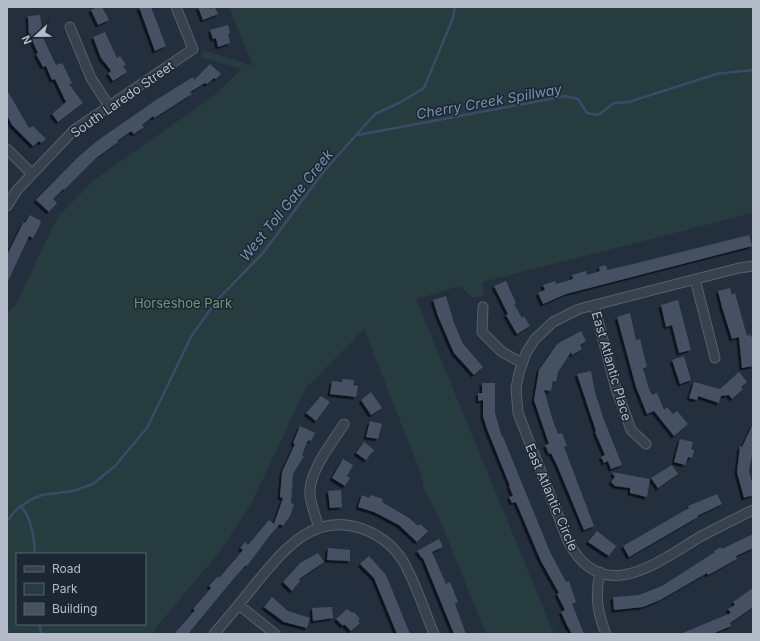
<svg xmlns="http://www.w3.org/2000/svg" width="760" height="641" viewBox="0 0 760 641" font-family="Inter,sans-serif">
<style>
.green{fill:#263c3f;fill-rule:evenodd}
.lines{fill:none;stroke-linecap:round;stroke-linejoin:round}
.stream{stroke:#394c67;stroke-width:2.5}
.building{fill:#455162;filter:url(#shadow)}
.minor-casing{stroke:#565f6c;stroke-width:11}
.minor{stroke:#38414e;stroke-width:9}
.labels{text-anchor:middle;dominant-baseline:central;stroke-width:3;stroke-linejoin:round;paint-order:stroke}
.street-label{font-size:13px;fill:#b4bcc9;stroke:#1d2633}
.park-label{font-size:13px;fill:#6b9a76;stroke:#1d2633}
.water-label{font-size:14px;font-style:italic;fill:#7c92b1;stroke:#1d2633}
</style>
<defs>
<filter id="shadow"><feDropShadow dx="-2.5" dy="2.5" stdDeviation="0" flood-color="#0009"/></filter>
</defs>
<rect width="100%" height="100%" fill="#242f3e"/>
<path class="green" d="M229 7H753V213L483 282V296L473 298 460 286 416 299 554 634H486L440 520 424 489 420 471 364 329 306 388 251 504 220 551 159 624 153 634H7V314L15 306 57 218 94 180 212 97 242 69 201 57 203 50 253 66ZM17 554H145V624H17Z"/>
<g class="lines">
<path class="stream" d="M358 135 566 96 578 99 587 113 598 115 614 103 629 102 716 74 753 70
M21 506C32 519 34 537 35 554
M7 521 16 510 30 500 42 495 73 491 93 484 115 466 147 428 192 335 219 298 263 253 324 171 375 114 401 102 424 88 453 18 455 7
M40 624 41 634"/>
</g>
<path class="building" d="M97 7H102L109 20 98 25 91 10Z
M139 7H151L166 46 155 51Z
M198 7H209L210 9 215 7 218 14 203 20Z
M40 15 43 38 56 65 62 63 72 83 69 84 83 103 58 122 52 114 66 102 55 79 52 80 46 66 43 67 36 54 38 53 31 38H29L28 16Z
M228 25 230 33 228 34 230 43 218 47 216 38 213 39 210 30Z
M105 32 117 58 120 56 126 65 123 66 127 72 113 81 108 73 111 72 110 69 101 58 93 37Z
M210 64 221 74 216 79 214 78 207 84 205 83 190 92 192 94 154 118 153 116 142 125 144 127 134 134 131 131 117 141 118 142 96 158 64 190 63 189 53 199 57 203 49 212 36 200 77 158 97 141 156 100 193 77 194 80Z
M7 90 29 128 33 126 46 139 41 143 39 141 33 146 12 125 7 115Z
M30 215 41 221 39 227 33 238 29 236 7 283V255L23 223H25Z
M749 235 752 246 566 294 543 304 538 293 545 290 543 285 555 281 556 284 573 279 572 275 586 271 587 275 600 271 599 267 606 265 607 270 633 264Z
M506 281 516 303 514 304 522 318 524 316 530 326 517 334 506 315 508 314 494 286Z
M730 288 732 295 735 293 747 336 750 334 752 338 753 366 742 368 739 337 732 339 722 307 718 291Z
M446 296 454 323 463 344 483 367 474 375 454 353 438 316 433 300Z
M678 300 691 350 679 353 672 325 666 327 661 305Z
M630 313 636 340 640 339 647 367 643 368 649 389 652 395 657 393 664 410 667 407 673 414 677 411 688 424 674 436 654 411 647 414 636 387 617 317Z
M581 331 586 341 580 345 582 349 572 355 571 352 558 372 556 382 553 381 551 391 544 390 553 421 558 434 562 433 567 446 564 447 594 526 584 530 557 465 551 453 549 454 545 445 549 444 534 400 539 370 557 344Z
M684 356 691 380 680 384 672 360Z
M591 371 595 392 604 420 622 465 611 469 608 461 604 463 601 457 605 455 595 432 596 431 577 374Z
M739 372 747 382 741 387 743 389 732 399 729 395 721 396 719 403 698 396 697 400 689 398 694 382 720 389Z
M342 379 354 380 353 385 358 386 356 397 330 394 332 381 342 382Z
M482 383H495V413L502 437H503L550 552 566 582 569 581 576 602 572 604 584 634H572L567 625 561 612 565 610 557 594 559 593 541 561 516 502 512 503 509 497 513 496 509 486H510L487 429 483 416V400L478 401V393H482Z
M371 392 382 408 371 415 361 400Z
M321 396 330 402 316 421 306 413Z
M370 421 382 424 378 439 366 437Z
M753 424V449L749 471 753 486V495L744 498 737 472 740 446 742 447Z
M300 426 315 433 311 441 309 440 307 442 302 455 304 456 293 474 291 503 294 504 290 516 283 526 280 524 270 535 247 566 246 565 235 577 188 634H174L195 610 193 609 211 588 209 586 218 576 219 578 243 550 240 548 245 542 248 545 269 520 274 524 283 498 280 497 282 472 295 444 293 443Z
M680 439 693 442 691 449 694 450 692 458 688 457 685 465 674 462Z
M364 442 374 450 366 460 356 453Z
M343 459 353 465 347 476 350 478 345 486 332 478Z
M672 465 678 474 658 488 651 478Z
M612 472 650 479 647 497 630 493V488L615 486 611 482 615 477Z
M341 490 342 507 330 508 328 491Z
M717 494 722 504 697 516 698 517 686 524 629 557 623 546 689 508 688 506Z
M362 495 369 498 370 495 383 499 382 502 409 518 418 526 420 524 428 531 417 542 399 525 374 512 358 507Z
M597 531 616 546 609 556 588 542Z
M753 534V548L736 556 737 559 708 575 707 573 660 600 643 607 614 610 613 597 639 595 662 586 715 552 714 551 721 547 722 549Z
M439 539 443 547 432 552 446 584 450 582 458 602 455 604 466 634H454L423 558H422L417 551Z
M328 548 350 550V561L327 560Z
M318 553 324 562 299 579 300 581 292 591 283 582 300 563Z
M369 556 386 575 410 634H397L374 578 360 564Z
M753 588V607L730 623 731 626 712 634H680L731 613 728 609 735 605 733 602Z
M272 597 288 611 310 618 307 628 284 622 264 607Z
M332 607 333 618 313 621 312 608Z
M347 609 352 613 354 612 360 619 358 621 360 623 351 631 344 624 343 626 336 619Z"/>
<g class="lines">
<g class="minor-casing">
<path id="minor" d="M70 27 91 78 109 106
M7 149 32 174
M7 206 17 190 74 130 193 49 176 7
M753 266 739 268 579 309 553 322 535 339 526 353 519 373 516 388 518 413 568 541C602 606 655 564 698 538 716 528 735 519 753 510
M695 279 715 358
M594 305 616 389 625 413 631 430 646 444
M483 307 482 332 502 352 522 363
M319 528C316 517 311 506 310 495 308 472 332 443 344 424
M600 572C595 595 597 612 606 634
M239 605 275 634
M214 634C229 617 243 600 257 582 284 550 312 513 360 528 378 534 393 545 403 561 416 583 424 610 434 634"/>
</g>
<use href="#minor" class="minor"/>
</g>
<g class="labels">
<g class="street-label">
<text transform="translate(122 99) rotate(-35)">South Laredo Street</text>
<text transform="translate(612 366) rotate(74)">East Atlantic Place</text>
<text transform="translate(552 497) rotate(67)">East Atlantic Circle</text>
</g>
<g class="park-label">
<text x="183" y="303">Horseshoe Park</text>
</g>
<g class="water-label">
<text transform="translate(489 101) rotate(-10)">Cherry Creek Spillway</text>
<text transform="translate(286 205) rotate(-51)">West Toll Gate Creek</text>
</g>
</g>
<rect width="760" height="641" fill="none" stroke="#b4bcc9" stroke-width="16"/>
<rect x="16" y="553" width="130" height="72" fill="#1d2633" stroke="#59626f"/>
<rect x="24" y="566" width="20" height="6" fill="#38414e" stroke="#59626f"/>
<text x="52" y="573" font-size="12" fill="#b4bcc9">Road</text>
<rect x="24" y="583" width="20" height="12" fill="#263c3f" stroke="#59626f"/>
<text x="52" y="593" font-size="12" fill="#b4bcc9">Park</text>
<rect x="24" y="603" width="20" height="12" fill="#455162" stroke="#59626f"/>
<text x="52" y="613" font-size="12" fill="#b4bcc9">Building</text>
<g transform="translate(36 36) rotate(248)" stroke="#1d2633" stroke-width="3" paint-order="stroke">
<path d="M0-3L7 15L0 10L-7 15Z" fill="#b4bcc9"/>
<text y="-6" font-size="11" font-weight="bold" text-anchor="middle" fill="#b4bcc9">N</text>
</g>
</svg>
